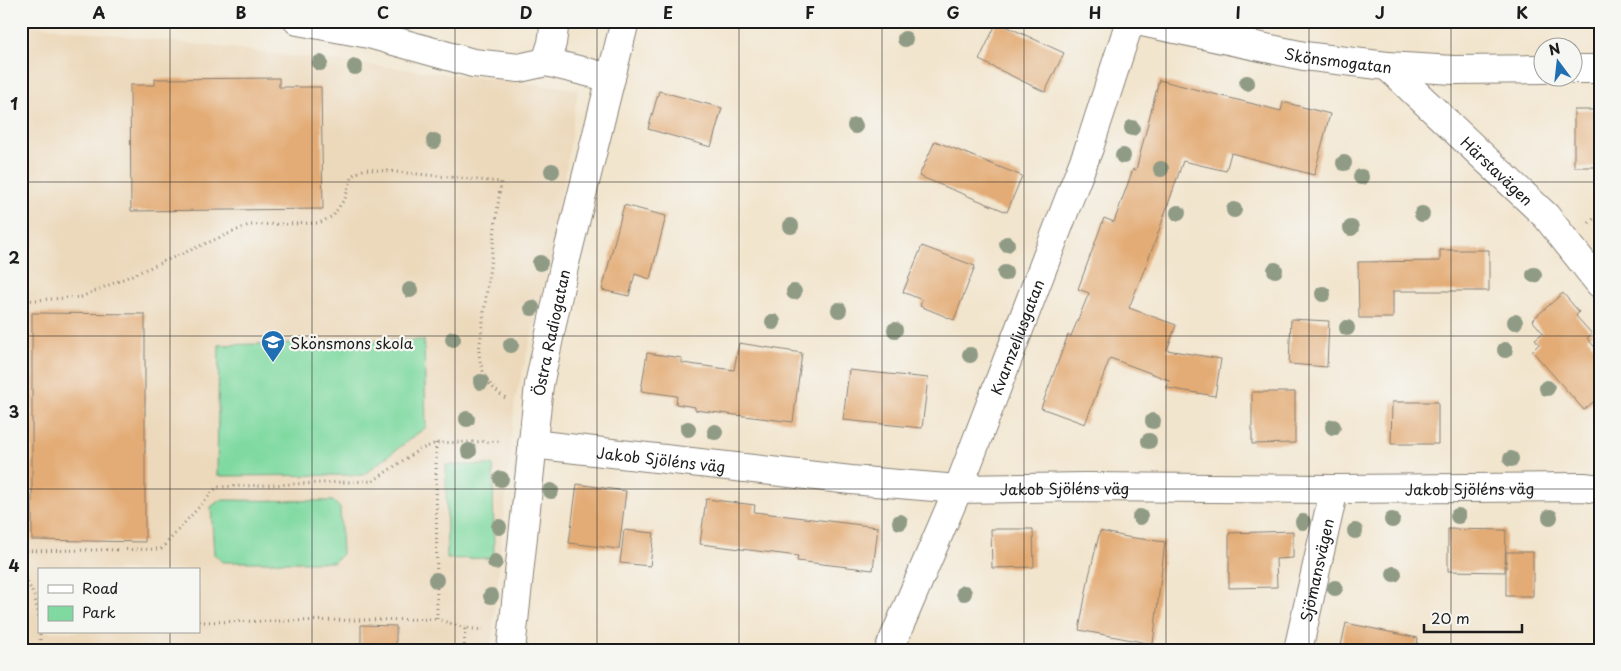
<svg xmlns="http://www.w3.org/2000/svg" width="1621" height="671" viewBox="0 0 1621 671" font-family="'Playpen Sans',sans-serif">
<style>
.built{fill:#ecd8ba;fill-rule:evenodd}
.green{fill:#7fd9a0;stroke:#4e7a5e}
.building{fill:#e3ab75}
.lines{fill:none;stroke-linecap:round;stroke-linejoin:round}
.minor-casing{stroke:#878075;stroke-width:30}
.path{stroke:#878075;stroke-width:3;stroke-dasharray:1 4;stroke-linecap:butt}
.minor{stroke:#fff;stroke-width:28}
.tree{fill:#909b85}
.grid{fill:none;stroke:#1c1c1c;stroke-width:1;stroke-opacity:0.55}
.labels{text-anchor:middle;dominant-baseline:central;stroke-width:4.5;stroke-linejoin:round;paint-order:stroke}
.street-label{font-size:15px;fill:#1c1c1c;stroke:#f6f6f2}
.poi-label{font-size:15px;fill:#1c1c1c;stroke:#f6f6f2;text-anchor:start}
.neatline{fill:none;stroke:#1c1c1c;stroke-width:2}
.grid-label{font-size:16px;text-anchor:middle;font-weight:bold;fill:#1c1c1c}
</style>
<rect width="100%" height="100%" fill="#f6f6f2"/>
<filter id="ink" filterUnits="userSpaceOnUse"><feTurbulence type="fractalNoise" baseFrequency=".02" numOctaves="2"/><feDisplacementMap in="SourceGraphic" scale="10" xChannelSelector="R" yChannelSelector="G"/><feConvolveMatrix kernelMatrix="1 2 1 2 8 2 1 2 1" color-interpolation-filters="sRGB"/></filter>
<filter id="wash" filterUnits="userSpaceOnUse"><feTurbulence type="fractalNoise" baseFrequency=".0096" numOctaves="4" result="noise"/><feDisplacementMap in="SourceGraphic" scale="20" xChannelSelector="R" yChannelSelector="G"/><feGaussianBlur stdDeviation="1.12" result="paint"/><feColorMatrix in="noise" values="0 0 0 0 0 0 0 0 0 0 0 0 0 0 0 0 0 1.4 0 .05"/><feComposite in="paint" operator="in"/></filter>
<g filter="url(#wash)">
<rect width="100%" height="100%" fill="#f2e5ce"/>
<path class="built" d="M21 24 578 89 555 244 515 400 491 650H21V213L24 206V118L21 117ZM39 570H199V632H39Z"/>
<path class="green" d="M424 340 426 427 363 475 217 476 219 345Z
M446 465H493L494 558 447 559Z
M220 500 333 501 340 508 342 554 334 562H222L214 554 211 507Z"/>
<g id="blocks">
<path class="building" d="M997 22 1064 53 1045 92 979 60Z
M279 78V87H321L323 209 131 211 130 85H155V79Z
M1159 80 1281 111 1283 102 1330 114 1314 175 1231 153 1226 171 1183 161 1155 242 1129 308 1176 325 1167 350 1221 359 1215 396 1167 388 1169 380 1110 358 1085 424 1041 408 1068 335 1071 336 1089 293 1078 289 1104 218 1114 222 1133 169 1136 170Z
M659 91 722 108 711 147 648 129Z
M1574 110H1600V167H1574Z
M935 141 1022 176 1007 212 919 176Z
M624 205 666 216 650 279 635 274 629 296 602 290Z
M922 246 975 266 954 320 920 306 922 300 903 292Z
M1440 250H1489V291H1393V318H1359L1358 262 1440 261Z
M1563 293 1579 312 1576 316 1592 334 1587 338 1600 353V396L1584 410 1532 351 1539 344 1535 339 1543 333 1532 320Z
M32 313 145 314V542L32 540Z
M1291 319 1329 321 1327 367 1289 364Z
M739 343 802 353 793 422 695 410V407L676 404 677 396 641 391 647 353 682 358V363L734 370Z
M849 370 928 378 922 428 843 420Z
M1252 392H1295V443L1252 444Z
M1392 402H1438V444H1391Z
M577 484 626 491 619 549 569 543Z
M706 499 755 505 754 512 878 527 873 570 797 561 798 556 700 544Z
M991 529H1033L1034 567 992 568Z
M1448 529 1506 530 1505 572 1448 571Z
M624 530 654 533 650 566 620 563Z
M1100 531 1127 537 1165 542 1153 644 1079 630 1089 576Z
M1293 531V558L1276 559 1277 587 1229 588V533Z
M1506 552H1533V596H1506Z
M1346 623 1418 638 1416 650H1340Z
M361 625 396 626V650H361Z"/>
</g>
</g>
<g filter="url(#ink)">
<use href="#blocks" fill-opacity="0" stroke="#878075" stroke-width="1"/>
<g class="lines">
<g class="minor-casing">
<g id="minor">
<path d="M298 21 369 34 473 63 519 68 546 62 611 78"/>
<path id="s1" d="M1137 21 1304 56 1387 66 1454 70 1544 69"/>
<path d="M546 62 552 43 555 21"/>
<path id="s2" d="M1387 66 1546 216 1600 284"/>
<path d="M1574 69H1600"/>
<path id="s3" d="M532 444 851 480 958 489 1084 487 1334 489 1584 487 1600 489"/>
<path id="s4" d="M511 650 539 385 564 267 625 21"/>
<path id="s5" d="M889 650 958 489 1069 199 1089 148 1130 21"/>
<path id="s6" d="M1298 650 1334 489"/>
</g>
</g>
<path class="path" d="M1589 223 1600 213
M21 301 81 297 249 225 319 223 333 216 345 198 353 175 365 169 501 182 479 351C480 372 489 388 507 399
M436 443 437 619 465 628
M21 551 161 549 217 487 373 481 417 451 436 443 502 441
M21 569 35 598 39 618
M199 622 437 619
M40 650V632
M464 650 465 628 483 630"/>
<use href="#minor" class="minor"/>
</g>
<g class="tree">
<circle cx="905" cy="39" r="8"/>
<circle cx="320" cy="63" r="8"/>
<circle cx="355" cy="67" r="8"/>
<circle cx="1247" cy="83" r="8"/>
<circle cx="855" cy="126" r="8"/>
<circle cx="1132" cy="128" r="8"/>
<circle cx="434" cy="141" r="8"/>
<circle cx="1123" cy="156" r="8"/>
<circle cx="1344" cy="163" r="8"/>
<circle cx="1161" cy="169" r="8"/>
<circle cx="552" cy="171" r="8"/>
<circle cx="1361" cy="177" r="8"/>
<circle cx="1234" cy="210" r="8"/>
<circle cx="1178" cy="213" r="8"/>
<circle cx="1422" cy="214" r="8"/>
<circle cx="791" cy="226" r="8"/>
<circle cx="1351" cy="228" r="8"/>
<circle cx="1007" cy="244" r="8"/>
<circle cx="540" cy="263" r="8"/>
<circle cx="1275" cy="270" r="8"/>
<circle cx="1005" cy="273" r="8"/>
<circle cx="1534" cy="275" r="8"/>
<circle cx="410" cy="290" r="8"/>
<circle cx="794" cy="292" r="8"/>
<circle cx="1323" cy="294" r="8"/>
<circle cx="532" cy="308" r="8"/>
<circle cx="839" cy="310" r="8"/>
<circle cx="773" cy="322" r="8"/>
<circle cx="1515" cy="322" r="8"/>
<circle cx="1347" cy="328" r="8"/>
<circle cx="895" cy="330" r="8"/>
<circle cx="453" cy="339" r="8"/>
<circle cx="511" cy="345" r="8"/>
<circle cx="1505" cy="350" r="8"/>
<circle cx="970" cy="355" r="8"/>
<circle cx="481" cy="382" r="8"/>
<circle cx="1547" cy="388" r="8"/>
<circle cx="467" cy="419" r="8"/>
<circle cx="1153" cy="421" r="8"/>
<circle cx="1333" cy="427" r="8"/>
<circle cx="688" cy="429" r="8"/>
<circle cx="715" cy="432" r="8"/>
<circle cx="1149" cy="441" r="8"/>
<circle cx="469" cy="451" r="8"/>
<circle cx="1511" cy="459" r="8"/>
<circle cx="501" cy="479" r="8"/>
<circle cx="551" cy="491" r="8"/>
<circle cx="1458" cy="516" r="8"/>
<circle cx="1140" cy="517" r="8"/>
<circle cx="1550" cy="517" r="8"/>
<circle cx="1392" cy="520" r="8"/>
<circle cx="900" cy="522" r="8"/>
<circle cx="1303" cy="522" r="8"/>
<circle cx="499" cy="527" r="8"/>
<circle cx="1355" cy="531" r="8"/>
<circle cx="495" cy="562" r="8"/>
<circle cx="1394" cy="574" r="8"/>
<circle cx="436" cy="580" r="8"/>
<circle cx="1335" cy="588" r="8"/>
<circle cx="964" cy="593" r="8"/>
<circle cx="491" cy="596" r="8"/>
</g>
</g>
<path class="grid" d="M170 21V570M312 21V650M455 21V650M597 21V650M739 21V650M882 21V650M1024 21V650M1166 21V650M1309 21V650M1451 21V650M21 182H1600M21 336H1600M21 489H1600M170 632V650"/>
<defs>
<g id="school-pin" transform="scale(1.25)"><path d="M0 17L-7.5 6A9.5 9.5 0 1 1 7.5 6Z" fill="#1f6fb2" stroke="#f6f6f2"/><path d="M0-5L7-2L0 1L-7-2ZM-4 1L0 2.5L4 1V4Q0 6-4 4Z" fill="#fff"/></g>
</defs>
<g fill-rule="evenodd">
<use href="#school-pin" x="273" y="342"/>
</g>
<g class="labels">
<g class="street-label">
<text stroke="none"><textPath href="#s1" startOffset="205">Skönsmogatan</textPath></text>
<text stroke="none"><textPath href="#s2" startOffset="152">Härstavägen</textPath></text>
<text stroke="none"><textPath href="#s4" startOffset="320">Östra Radiogatan</textPath></text>
<text stroke="none"><textPath href="#s5" startOffset="338">Kvarnzeliusgatan</textPath></text>
<text stroke="none"><textPath href="#s3" startOffset="130">Jakob Sjöléns väg</textPath></text>
<text stroke="none"><textPath href="#s3" startOffset="535">Jakob Sjöléns väg</textPath></text>
<text stroke="none"><textPath href="#s3" startOffset="940">Jakob Sjöléns väg</textPath></text>
<text stroke="none"><textPath href="#s6" startOffset="82">Sjömansvägen</textPath></text>
</g>
<g class="poi-label">
<text x="290" y="342">Skönsmons skola</text>
</g>
</g>
<rect width="1621" height="671" fill="none" stroke="#f6f6f2" stroke-width="55"/>
<rect x="38" y="568" width="162" height="65" fill="#f6f6f2" stroke="#9f9f9c"/>
<rect x="48" y="585" width="25" height="8" fill="#ffffff" stroke="#9f9f9c"/>
<text x="82" y="594" font-size="15" fill="#1c1c1c">Road</text>
<rect x="48" y="606" width="25" height="15" fill="#7fd9a0" stroke="#9f9f9c"/>
<text x="82" y="618" font-size="15" fill="#1c1c1c">Park</text>
<g transform="translate(1558 62) rotate(345)"><circle r="24" fill="#f6f6f2" stroke="#9f9f9c"/>
<path d="M0-4L9 19L0 12L-9 19Z" fill="#1f6fb2"/>
<text y="-8" font-size="14" font-weight="bold" text-anchor="middle" fill="#1c1c1c">N</text>
</g>
<path d="M1424 624v8h98v-8" fill="none" stroke="#1c1c1c" stroke-width="2.5"/>
<text x="1431" y="624" font-size="15" fill="#1c1c1c" stroke="#f6f6f2" stroke-width="4" paint-order="stroke">20 m</text>
<rect x="28" y="28" width="1566" height="616" class="neatline"/>
<g class="grid-label">
<text x="99" y="19">A</text>
<text x="241" y="19">B</text>
<text x="383" y="19">C</text>
<text x="526" y="19">D</text>
<text x="668" y="19">E</text>
<text x="810" y="19">F</text>
<text x="953" y="19">G</text>
<text x="1095" y="19">H</text>
<text x="1238" y="19">I</text>
<text x="1380" y="19">J</text>
<text x="1522" y="19">K</text>
<text x="14" y="110">1</text>
<text x="14" y="264">2</text>
<text x="14" y="418">3</text>
<text x="14" y="572">4</text>
</g>
</svg>
